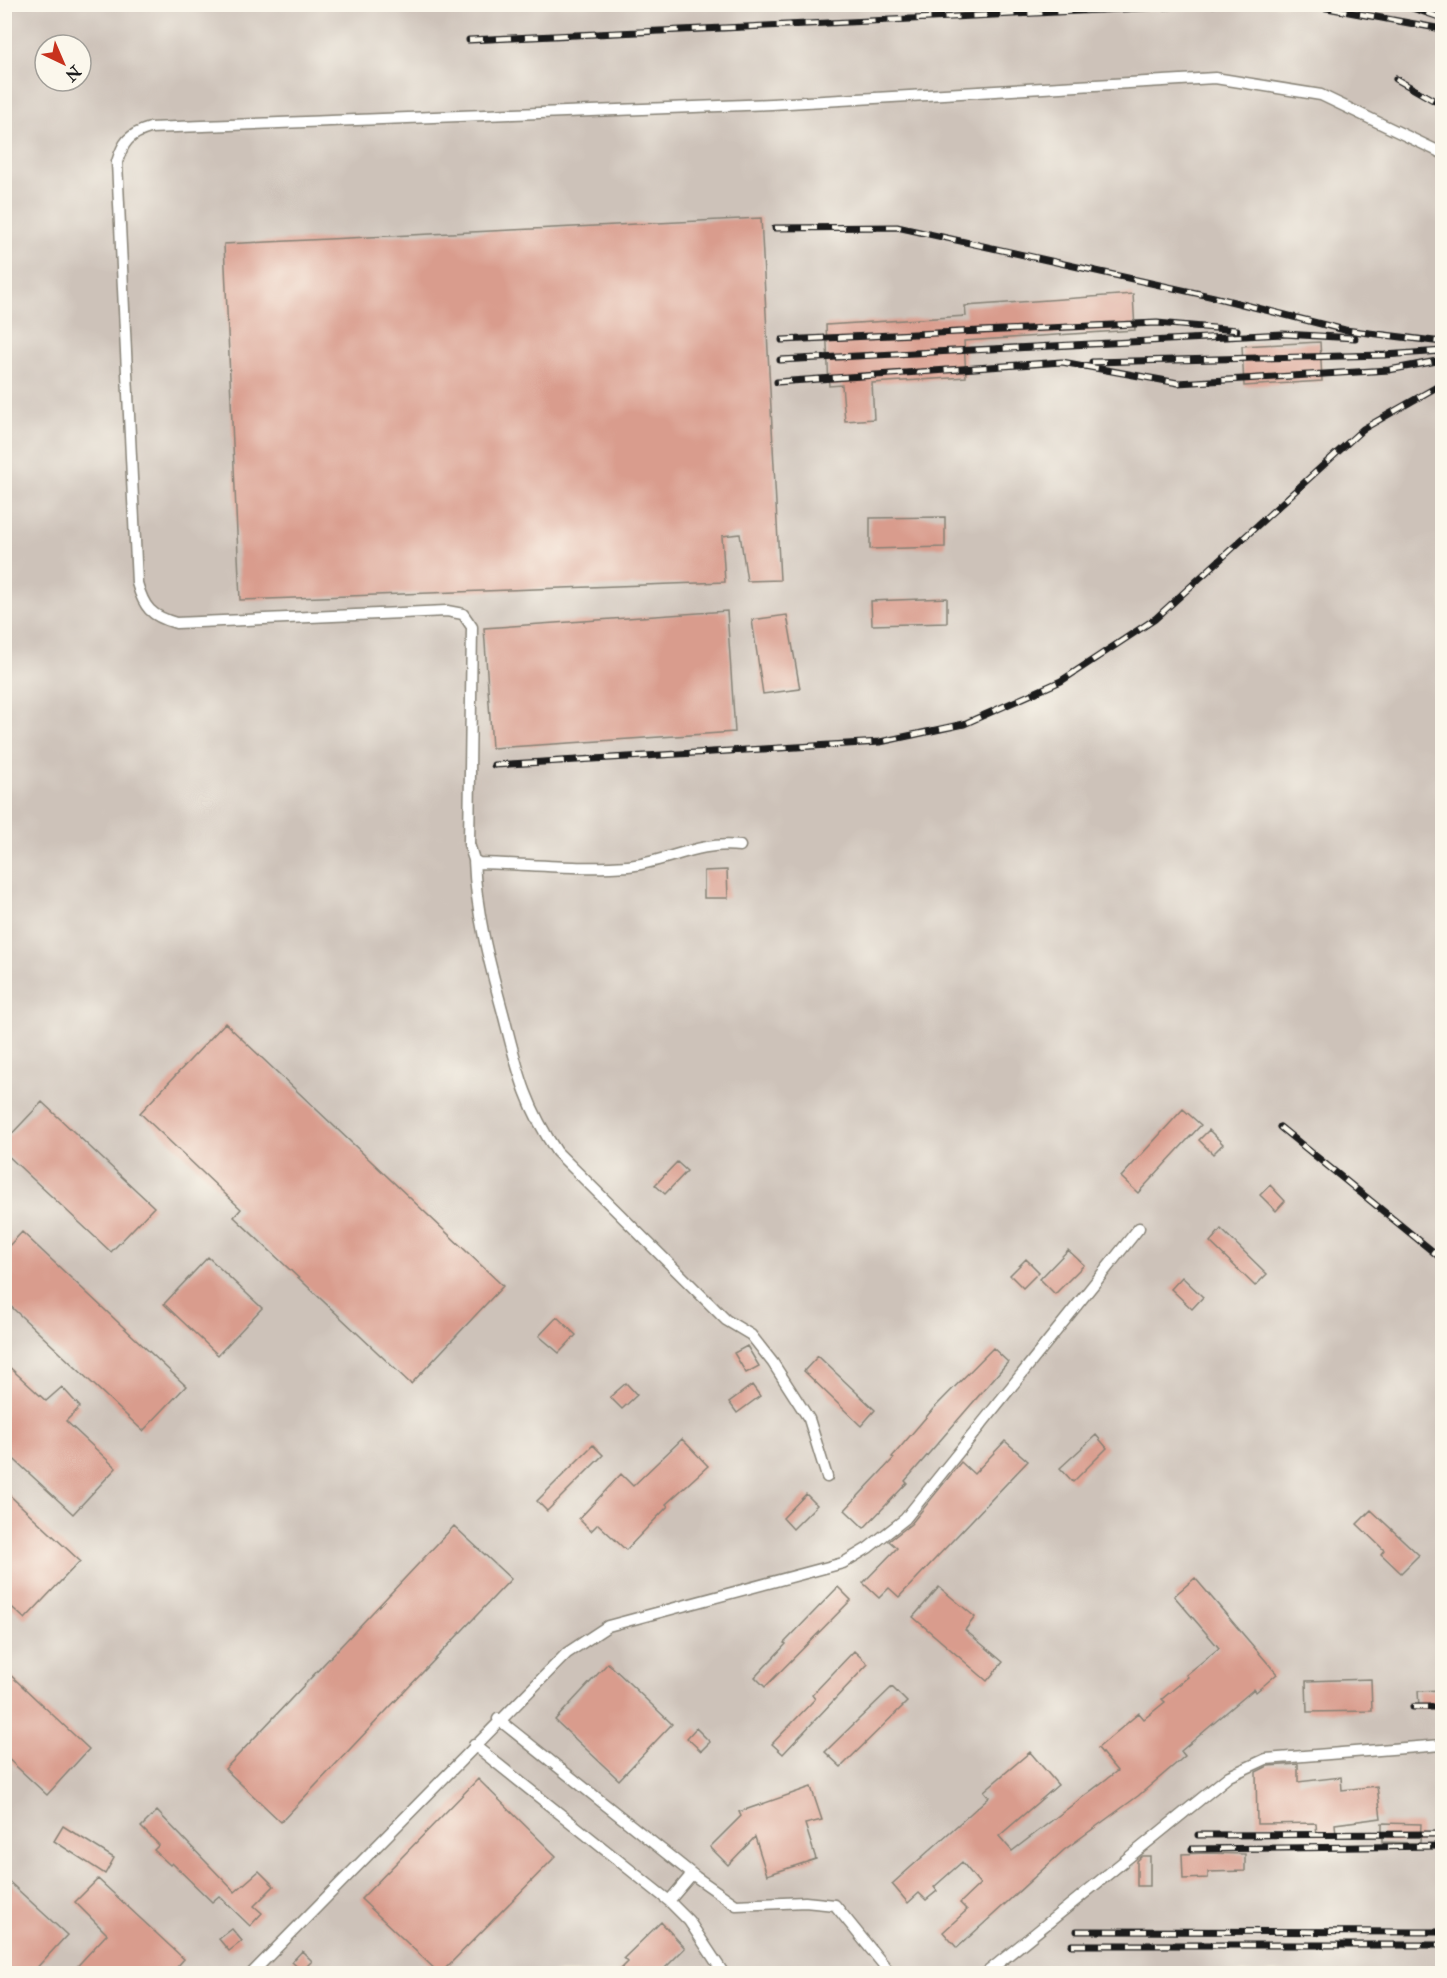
<svg xmlns="http://www.w3.org/2000/svg" width="1447" height="1978" viewBox="0 0 1447 1978" font-family="'IM FELL Double Pica',serif">
<style>
.industrial{fill:#cdc2b9;fill-rule:evenodd}
.building{fill:#d99c8d}
.lines{fill:none;stroke-linecap:round;stroke-linejoin:round}
.lane-casing{stroke:#878276;stroke-width:13}
.lane{stroke:#fff;stroke-width:10}
.rail-casing{stroke:#1c1c1c;stroke-width:7}
.rail{stroke:#fbf7ec;stroke-width:4.5;stroke-dasharray:14;stroke-linecap:butt}
</style>
<rect width="100%" height="100%" fill="#fbf7ec"/>
<filter id="ink" filterUnits="userSpaceOnUse"><feTurbulence type="fractalNoise" baseFrequency=".0167" numOctaves="2"/><feDisplacementMap in="SourceGraphic" scale="12" xChannelSelector="R" yChannelSelector="G"/><feConvolveMatrix kernelMatrix="1 2 1 2 8 2 1 2 1" color-interpolation-filters="sRGB"/></filter>
<filter id="wash" filterUnits="userSpaceOnUse"><feTurbulence type="fractalNoise" baseFrequency=".008" numOctaves="4" result="noise"/><feDisplacementMap in="SourceGraphic" scale="24" xChannelSelector="R" yChannelSelector="G"/><feGaussianBlur stdDeviation="1.35" result="paint"/><feColorMatrix in="noise" values="0 0 0 0 0 0 0 0 0 0 0 0 0 0 0 0 0 1.4 0 .05"/><feComposite in="paint" operator="in"/></filter>
<g filter="url(#wash)">
<rect width="100%" height="100%" fill="#f2e9d1"/>
<path class="industrial" d="M5 5H1442V1973H5ZM45 45H81V81H45Z"/>
<g id="blocks">
<path class="building" d="M761 218 780 580 747 581 740 534 722 536 725 582 240 600 224 244Z
M1133 294 1135 330 964 341 966 377 872 383 874 419 845 421 842 385 829 386 826 325 966 316 965 306Z
M1320 342 1322 381 1244 386 1242 346Z
M945 517V547L870 549V518Z
M947 598V623L872 625 871 601Z
M727 611 735 732 492 748 484 628Z
M787 615 800 689 763 694 752 620Z
M727 870 728 898H704V871Z
M225 1023 503 1286 411 1384 234 1217 241 1209 140 1113Z
M42 1102 154 1207 111 1252 4 1152V1142Z
M1183 1109 1201 1125 1138 1193 1121 1177Z
M1209 1130 1223 1144 1213 1154 1199 1140Z
M677 1162 687 1171 665 1194 655 1185Z
M1270 1185 1285 1201 1276 1211 1260 1195Z
M1221 1229 1267 1274 1255 1286 1210 1242Z
M22 1232 186 1386 143 1431 4 1300V1251Z
M1068 1250 1084 1265 1055 1294 1040 1279Z
M208 1257 262 1308 218 1355 164 1304Z
M1026 1259 1039 1272 1023 1288 1010 1275Z
M1182 1277 1203 1297 1192 1309 1171 1289Z
M557 1317 576 1335 559 1353 539 1336Z
M747 1346 759 1366 746 1373 734 1353Z
M993 1348 1008 1362 905 1481 907 1483 864 1528 845 1510 894 1458 892 1457 933 1409Z
M818 1356 875 1410 861 1426 804 1371Z
M4 1362 46 1401 62 1387 80 1407 66 1421 116 1468 73 1514 4 1450Z
M626 1383 637 1395 622 1409 610 1397Z
M752 1385 760 1396 737 1413 729 1402Z
M1096 1435 1107 1448 1073 1482 1060 1468Z
M682 1439 708 1466 666 1504 668 1506 626 1550 598 1524 591 1531 579 1519 621 1474 633 1486Z
M1005 1441 1028 1461 899 1597 889 1588 879 1598 863 1583 897 1548 889 1541 911 1524 961 1462 974 1474Z
M593 1445 603 1455 547 1511 537 1501Z
M4 1490 80 1561 25 1619 4 1600Z
M806 1494 817 1505 793 1529 783 1518Z
M1371 1510 1419 1555 1401 1573 1381 1554 1384 1550 1357 1524Z
M454 1526 511 1579 281 1822 225 1769Z
M1195 1578 1277 1674 1256 1692 1254 1689 1181 1751 1185 1756 1138 1796 1064 1850 957 1948 943 1932 967 1910 960 1903 980 1884 962 1862 934 1887 937 1891 926 1900 919 1893 908 1903 892 1884 989 1797 984 1791 1030 1752 1058 1785 999 1836 1012 1851 1117 1771 1098 1748 1139 1713 1144 1719 1165 1702 1162 1699 1188 1677 1186 1675 1219 1648 1174 1596Z
M838 1587 851 1600 765 1687 755 1677 786 1644 784 1643Z
M939 1587 975 1617 965 1630 1003 1662 987 1681 913 1617Z
M854 1651 868 1664 783 1754 772 1744 815 1699 812 1695Z
M608 1663 672 1724 619 1780 555 1720Z
M4 1669 89 1749 47 1795 4 1755Z
M1371 1679 1372 1711 1307 1712 1306 1681Z
M892 1687 907 1702 841 1767 825 1752Z
M1443 1690V1707L1419 1708 1418 1691Z
M696 1728 710 1742 701 1751 687 1738Z
M1298 1764V1782L1341 1777 1342 1790 1377 1786 1381 1818 1335 1824 1336 1835 1317 1837 1316 1823 1257 1824 1256 1772 1268 1766Z
M478 1779 556 1856 440 1974 361 1899Z
M811 1787 822 1820 805 1824 816 1859 767 1875 755 1837 728 1865 710 1847 741 1816 739 1812Z
M157 1811 235 1892 259 1871 274 1886 254 1906 262 1913 250 1926 219 1896 212 1902 172 1863 170 1865 154 1850 159 1845 141 1827Z
M1382 1823 1421 1824 1420 1843 1382 1842Z
M63 1826 114 1858 105 1874 54 1841Z
M1207 1853 1245 1854V1871L1208 1872V1878L1183 1879 1182 1854Z
M1142 1856H1150V1886H1137V1861Z
M4 1877 67 1935 31 1974H4Z
M98 1879 184 1959 171 1974H70L107 1934 75 1902Z
M661 1922 685 1948 659 1974H616L628 1962 624 1958Z
M232 1929 242 1941 229 1951 219 1939Z
M302 1951 312 1961 302 1971 292 1962Z"/>
</g>
</g>
<g filter="url(#ink)">
<use href="#blocks" fill-opacity="0" stroke="#878276" stroke-width="1.5"/>
<g class="lines">
<g class="lane-casing">
<path id="lane" d="M740 846C697 841 668 862 628 866 579 870 528 864 479 863L474 860 469 844 472 627 463 614 447 611 176 623C151 616 144 608 137 583L117 162C123 142 129 134 150 128L772 104 1215 78 1321 95 1442 153
M474 860C476 913 489 962 503 1013 517 1067 524 1104 557 1152L726 1320 751 1335 773 1363 809 1419 827 1477
M498 1719 696 1877 736 1905 805 1902 835 1905 891 1974
M474 1745 669 1901 689 1921 724 1974
M669 1901 692 1874
M251 1974 567 1653 608 1626 843 1563 868 1548 905 1519 1139 1228
M985 1974 1229 1776 1266 1759 1442 1745"/>
</g>
<use href="#lane" class="lane"/>
<g class="rail-casing">
<path id="rail" d="M1305 4 1442 29
M1400 4 1442 18
M469 40 1227 4
M1396 79 1442 105
M775 228 897 227 1214 297 1345 330 1442 342
M782 340 1157 323 1237 330
M780 360 1283 334 1355 338
M1092 362 1385 355 1442 351
M777 382 1062 362 1178 383 1389 370 1442 360
M494 765 880 742 964 724 1061 681 1155 619 1363 429 1442 384
M1280 1127 1442 1259
M1413 1707H1442
M1198 1835 1442 1834
M1192 1849 1442 1846
M1077 1931 1442 1932
M1072 1945H1442"/>
</g>
<use href="#rail" class="rail"/>
</g>
</g>
<rect width="1447" height="1978" fill="none" stroke="#fbf7ec" stroke-width="24"/>
<g transform="translate(63 63) rotate(136)"><circle r="28" fill="#fbf7ec" stroke="#a29f99" stroke-width="1.5"/>
<path d="M0-4.5L10 22L0 15L-10 22Z" fill="#c8321e"/>
<text y="-9" font-size="16" font-weight="bold" text-anchor="middle" fill="#1c1c1c">N</text>
</g>
</svg>
